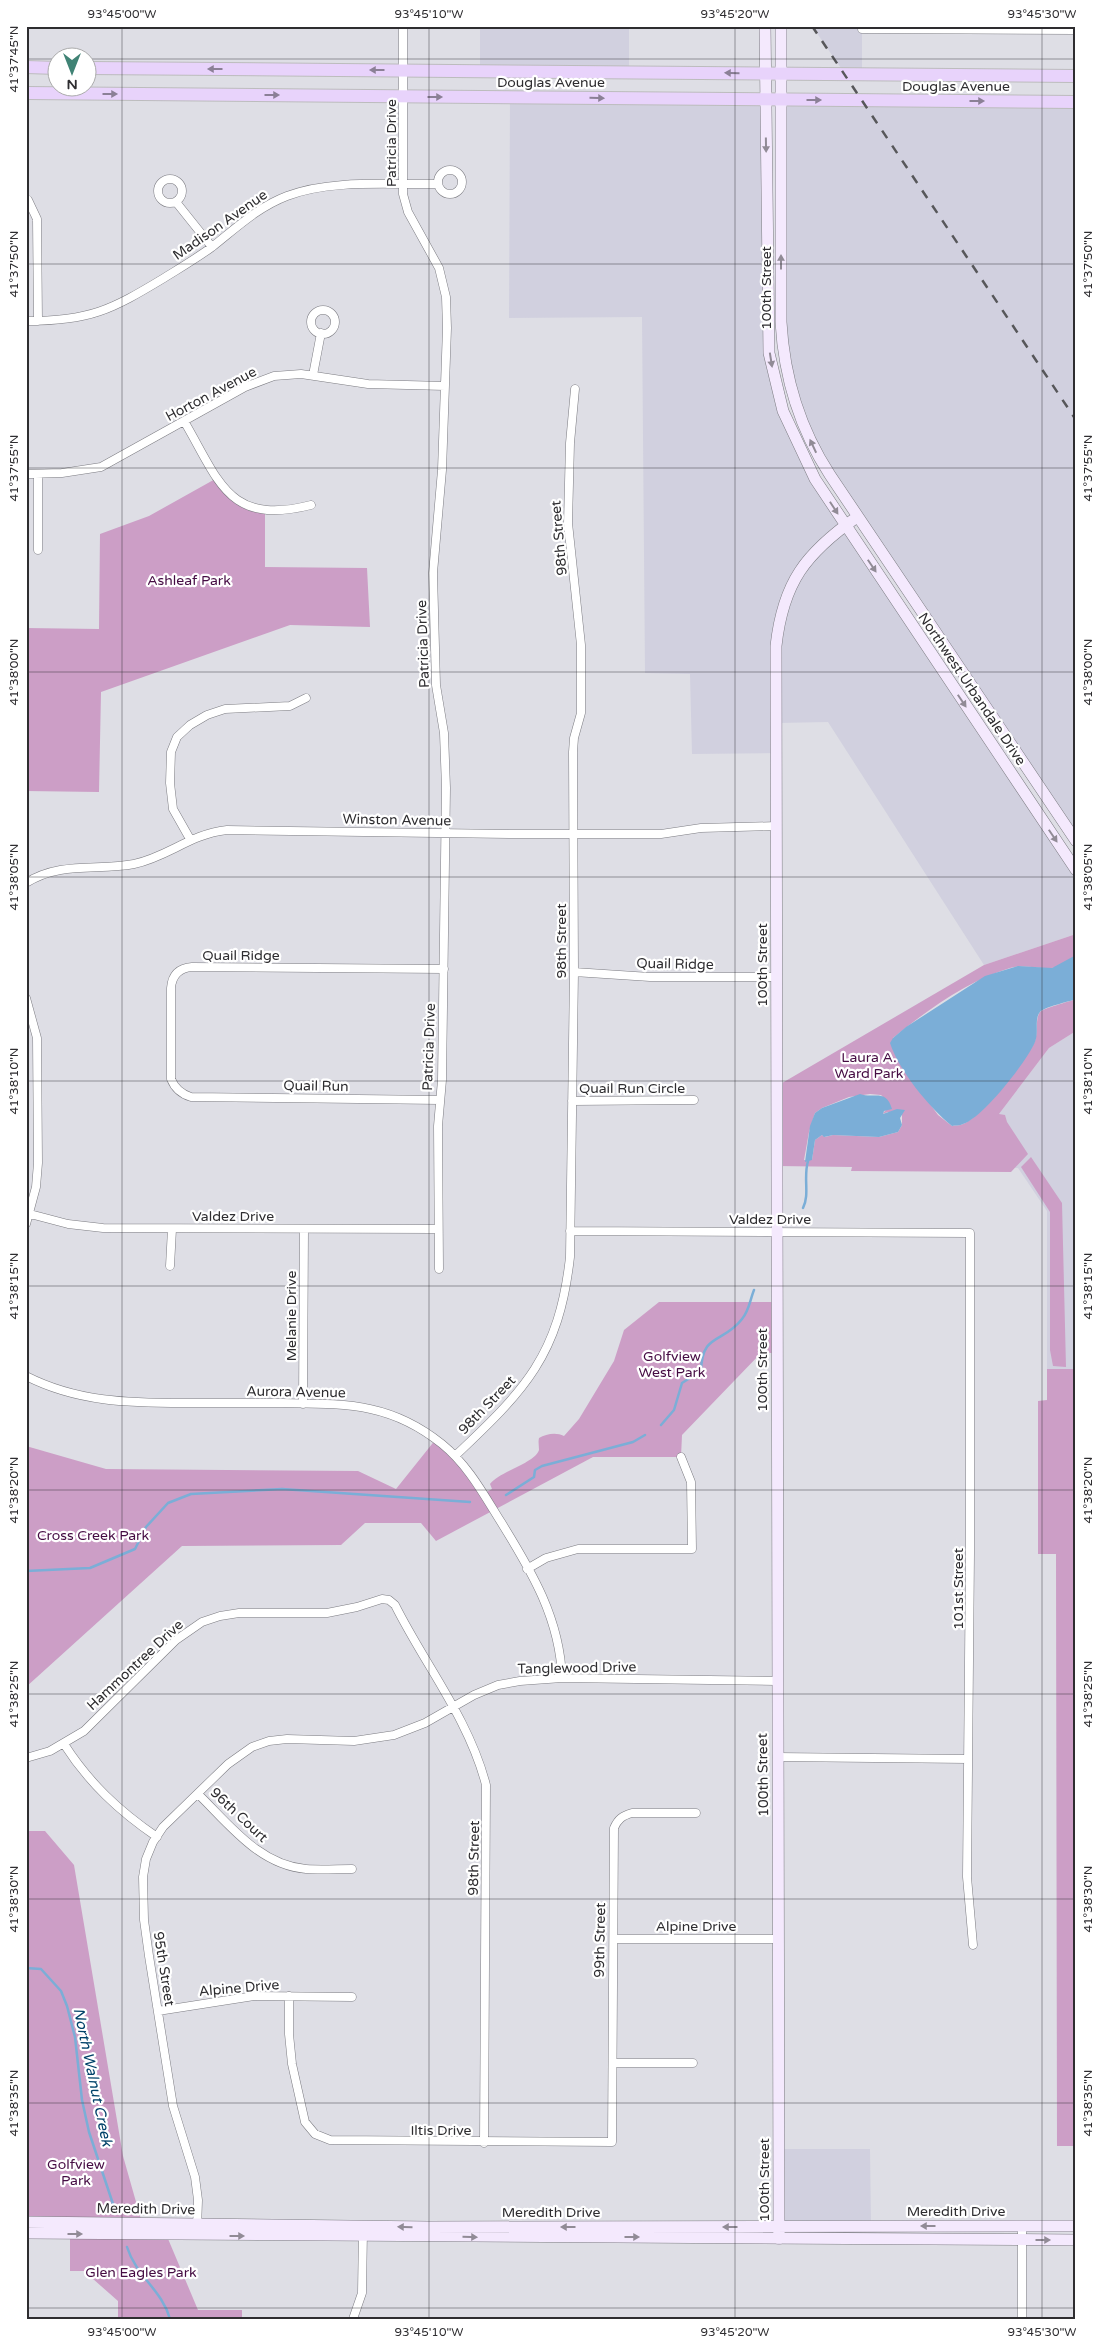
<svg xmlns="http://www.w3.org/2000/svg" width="1102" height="2345" viewBox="0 0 1102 2345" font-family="'Varela Round',sans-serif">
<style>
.built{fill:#d1d0df}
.green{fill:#cc9ec6;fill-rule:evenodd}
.water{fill:#7baed7}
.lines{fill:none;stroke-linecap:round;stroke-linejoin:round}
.stream{stroke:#7baed7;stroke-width:2.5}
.street-casing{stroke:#7c7c82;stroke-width:9}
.secondary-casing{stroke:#7c7c82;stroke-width:12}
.primary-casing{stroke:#bcbcbd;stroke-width:14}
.street{stroke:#fff;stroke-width:8}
.secondary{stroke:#f4e9fd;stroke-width:11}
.primary{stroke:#e8d3fb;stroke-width:12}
.rail{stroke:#57575a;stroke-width:2.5;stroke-dasharray:9 9;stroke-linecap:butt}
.oneway{fill:#8b8096}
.oneway2{fill:#918b96}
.ticks{fill:none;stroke:#2e2d30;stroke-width:1;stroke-opacity:0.45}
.labels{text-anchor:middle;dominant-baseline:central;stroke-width:4.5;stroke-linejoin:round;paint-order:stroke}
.street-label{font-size:14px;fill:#2e2d30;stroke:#fff}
.park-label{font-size:14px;fill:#450c43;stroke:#fff}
.water-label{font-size:15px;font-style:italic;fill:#014269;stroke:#fff}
.neatline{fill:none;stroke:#2e2d30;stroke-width:2}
.ticks-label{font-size:12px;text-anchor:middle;fill:#2e2d30}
</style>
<rect width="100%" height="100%" fill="#dedee5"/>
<path class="built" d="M480 26H629V67L480 65Z
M812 26H1076L862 29V74H845Z
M510 97 765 99 769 353 801 452 1076 870V934L984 965 828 722 777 723V753L692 754 690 674 645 673 642 317 509 318Z
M782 100 1076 102V841L819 457 785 362Z
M1076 1031V1369H1047V1211L1018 1168H958L1049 1048Z
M779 2149H870L871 2226H779Z"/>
<path class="green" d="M217 478 231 497 265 511V567L367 568 370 627 290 625 101 692 99 792 26 791V628L99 629 100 534 149 516Z
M1076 934V955C1069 960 1061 967 1052 968 1038 969 1024 964 1010 968 969 980 927 1010 893 1038L898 1060 938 1115 952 1126C955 1125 960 1126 963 1124 981 1118 1027 1059 1035 1041 1038 1033 1035 1019 1040 1012 1044 1008 1068 1002 1076 999V1031L1049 1048 999 1114 1005 1115 1007 1122 1028 1154 1011 1172 851 1171 852 1167 777 1166V1086L984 965ZM870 1094 881 1095 887 1101 886 1110 882 1114 888 1112 902 1115V1125L898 1132 879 1137 833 1135 825 1137 822 1135 815 1140 812 1160H804L809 1132 815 1113 822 1108 849 1097Z
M1031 1157 1062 1203 1066 1367 1053 1366 1050 1350V1212L1021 1167Z
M659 1302H777V1353H761L682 1435 681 1457H593L436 1541 421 1523H365L341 1545 182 1546 26 1687V1446L106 1469 358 1471 396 1489 436 1439 483 1494 492 1489 490 1484C499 1472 535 1463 539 1450 539 1446 538 1442 539 1438 546 1434 556 1432 564 1436L579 1419 614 1361 624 1330Z
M1047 1369H1076V2146H1057L1056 1554H1038V1401L1047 1400Z
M26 1831H45L74 1865 123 2156 142 2223 26 2222Z
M70 2234H166L198 2310H242V2319H118V2301L84 2271H70Z"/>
<path class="water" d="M1076 955V999C1068 1002 1044 1007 1040 1012 1034 1019 1039 1033 1035 1042 1027 1061 983 1118 963 1124 960 1126 955 1125 952 1126 929 1107 899 1071 890 1043L893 1038 906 1027 985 976 1018 966 1052 968Z
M860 1094C874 1099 886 1088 892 1109L884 1111 883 1114 897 1109 905 1110 900 1118 902 1125 898 1132 879 1137 833 1135 824 1137 822 1135 815 1140 812 1160 805 1162 810 1126 815 1113 822 1108Z"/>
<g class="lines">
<path class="stream" d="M803 1208C810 1194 803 1178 808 1161
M661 1425 674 1410 682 1383 701 1371C702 1332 723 1344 742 1319 749 1311 750 1300 754 1290
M506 1495 534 1477 535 1470 542 1466 633 1442 645 1435
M26 1571 90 1568 135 1549 146 1527 168 1503 191 1494 282 1489 470 1502
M26 1968 41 1969 61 1991 67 2006 75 2037 82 2100 89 2132 115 2210
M127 2247C136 2276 162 2290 170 2319"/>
<g class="street-casing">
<path id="street" d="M403 26V194L408 212 439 268 446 297 447 328 442 470 433 573 436 685 444 733 446 788 442 1080 438 1126 439 1269
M862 29 1076 30
M438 182a12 12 0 1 1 24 0a12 12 0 1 1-24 0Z
M158 191a12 12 0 1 1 24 0a12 12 0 1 1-24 0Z
M28 200 37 219 38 321
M176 202 212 247
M311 322a12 12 0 1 1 24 0a12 12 0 1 1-24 0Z
M26 321C90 321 111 310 164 278 180 268 197 258 212 247 236 228 258 207 287 196 331 179 390 185 437 184
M313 375 321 333
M184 421C220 482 228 526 311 505
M26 474 62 473 101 467 245 387 274 376 301 374 368 384 445 386
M38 474V550
M190 839 173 809 170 783 171 752 177 737 190 725 207 715 225 709 290 706 306 698
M26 883C60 861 98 871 134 864 168 857 190 834 227 830L509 834H661L701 828 777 826
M574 972 650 977H777
M26 998 37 1038 38 1163 36 1187 26 1224
M440 1100 191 1097C181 1094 175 1089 171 1079V988C172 975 179 968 192 967L444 969
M572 1101 694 1100
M30 1214 68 1224 103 1228 438 1229
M570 1231 970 1233V1553L967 1877 973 1945
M170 1266 172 1229
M26 1376C77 1402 129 1403 184 1403 217 1403 250 1403 282 1403 345 1404 390 1402 442 1444 468 1465 484 1495 501 1522 532 1572 560 1619 562 1678
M303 1404 304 1229
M455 1456C525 1390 559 1356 570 1257L574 972 573 752 574 738 581 713V645L568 523 570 443 575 389
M527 1569 546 1558 578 1549H692L691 1482 681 1457
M64 1744C89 1783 119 1811 157 1837
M777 1757 968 1759
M26 1758 50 1751 84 1731 176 1640 202 1622 220 1616 239 1613H327L357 1607 382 1599 389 1600 395 1605C425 1665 469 1719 486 1785L484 2143
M198 1794C229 1824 259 1865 306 1869 321 1870 337 1869 352 1869
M614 1939H779
M289 1996V2034L292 2064 305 2122 315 2134 330 2140 612 2142 614 1828C618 1819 622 1816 632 1813H696
M158 2011 254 1996 352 1997
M613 2063H693
M197 2228 198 2200 195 2177 173 2106 149 1956 144 1920 143 1877 146 1859 153 1842 163 1827 228 1764 252 1747 269 1741 287 1739 354 1741 394 1735 425 1723 474 1695 498 1685 520 1681 562 1678 777 1681
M353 2319 362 2293 363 2230
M1022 2319V2226"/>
</g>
<g class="secondary-casing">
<path id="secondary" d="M765 26 769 353 783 411 815 479 1076 870
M781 26V322C784 376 800 429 830 475L1076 841
M26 2222 428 2227 1076 2226
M26 2233 1076 2240
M779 2239 776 646C783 582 806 553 857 517"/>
</g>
<g class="primary-casing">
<path id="primary" d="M26 67 58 68
M88 68 1076 76
M26 93 1076 102"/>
</g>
<use href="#street" class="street"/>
<use href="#secondary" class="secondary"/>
<use href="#primary" class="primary"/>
<path class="rail" d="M812 26 1076 420"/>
</g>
<defs><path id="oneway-solid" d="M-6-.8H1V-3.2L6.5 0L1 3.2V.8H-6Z" transform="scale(1.25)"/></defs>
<g class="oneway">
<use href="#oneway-solid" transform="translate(215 69) rotate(-180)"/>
<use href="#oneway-solid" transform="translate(377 70) rotate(-180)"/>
<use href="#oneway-solid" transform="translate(732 73) rotate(-179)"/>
<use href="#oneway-solid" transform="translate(110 94)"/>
<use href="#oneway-solid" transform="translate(272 95)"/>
<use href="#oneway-solid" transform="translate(435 97)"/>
<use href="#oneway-solid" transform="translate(597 98) rotate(1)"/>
<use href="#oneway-solid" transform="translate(814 100)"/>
<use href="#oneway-solid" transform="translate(977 101)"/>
</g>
<g class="oneway2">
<use href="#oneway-solid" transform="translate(766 145) rotate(89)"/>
<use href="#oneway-solid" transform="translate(781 262) rotate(-90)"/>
<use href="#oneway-solid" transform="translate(771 360) rotate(81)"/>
<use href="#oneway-solid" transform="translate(813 446) rotate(-115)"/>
<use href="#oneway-solid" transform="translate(834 508) rotate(57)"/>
<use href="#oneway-solid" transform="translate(872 566) rotate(56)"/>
<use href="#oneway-solid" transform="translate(962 701) rotate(56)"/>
<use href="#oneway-solid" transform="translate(1053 836) rotate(56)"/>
<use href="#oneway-solid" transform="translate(928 2226) rotate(180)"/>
<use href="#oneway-solid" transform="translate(405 2227) rotate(-179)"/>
<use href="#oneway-solid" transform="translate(568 2227) rotate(-180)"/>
<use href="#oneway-solid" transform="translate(730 2227) rotate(180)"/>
<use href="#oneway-solid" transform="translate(75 2234)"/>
<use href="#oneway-solid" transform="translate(237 2236)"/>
<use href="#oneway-solid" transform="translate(470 2237) rotate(1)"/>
<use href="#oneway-solid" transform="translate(632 2237)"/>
<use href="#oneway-solid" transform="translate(1043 2240)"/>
</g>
<path class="ticks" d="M122 26V2319M429 26V2319M735 26V2319M1042 26V2319M26 59H58M88 59H1076M26 264H1076M26 468H1076M26 672H1076M26 877H1076M26 1081H1076M26 1286H1076M26 1490H1076M26 1694H1076M26 1899H1076M26 2103H1076M26 2308H1076"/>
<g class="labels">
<g class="street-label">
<text x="551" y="82">Douglas Avenue</text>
<text x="956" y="86">Douglas Avenue</text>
<text transform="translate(391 143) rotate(-90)">Patricia Drive</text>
<text transform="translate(220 225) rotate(-35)">Madison Avenue</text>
<text transform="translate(766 288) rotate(-90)">100th Street</text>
<text transform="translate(211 394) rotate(-28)">Horton Avenue</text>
<text transform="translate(559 538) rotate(-95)">98th Street</text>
<text transform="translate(423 644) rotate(-92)">Patricia Drive</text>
<text transform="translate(972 689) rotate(56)">Northwest Urbandale Drive</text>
<text transform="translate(397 820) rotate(1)">Winston Avenue</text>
<text transform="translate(561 941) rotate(-90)">98th Street</text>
<text x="241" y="955">Quail Ridge</text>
<text transform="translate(675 964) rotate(1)">Quail Ridge</text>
<text transform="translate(762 965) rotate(-90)">100th Street</text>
<text transform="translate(429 1047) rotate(-88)">Patricia Drive</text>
<text transform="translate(316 1086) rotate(1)">Quail Run</text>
<text x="632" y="1088">Quail Run Circle</text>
<text x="233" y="1216">Valdez Drive</text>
<text x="770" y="1219">Valdez Drive</text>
<text transform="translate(291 1316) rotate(-90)">Melanie Drive</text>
<text transform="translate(762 1370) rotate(-90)">100th Street</text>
<text transform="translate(296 1392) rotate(1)">Aurora Avenue</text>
<text transform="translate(487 1405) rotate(-46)">98th Street</text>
<text transform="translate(958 1589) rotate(-90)">101st Street</text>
<text transform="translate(135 1665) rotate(-43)">Hammontree Drive</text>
<text transform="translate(577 1668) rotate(-1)">Tanglewood Drive</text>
<text transform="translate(763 1775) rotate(-91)">100th Street</text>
<text transform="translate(239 1815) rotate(43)">96th Court</text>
<text transform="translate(474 1858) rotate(-89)">98th Street</text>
<text x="696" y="1926">Alpine Drive</text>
<text transform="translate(600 1940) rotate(-89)">99th Street</text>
<text transform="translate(164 1969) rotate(81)">95th Street</text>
<text transform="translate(239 1988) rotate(-5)">Alpine Drive</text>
<text x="441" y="2130">Iltis Drive</text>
<text transform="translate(764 2180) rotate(-90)">100th Street</text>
<text transform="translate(146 2209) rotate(1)">Meredith Drive</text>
<text x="956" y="2211">Meredith Drive</text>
<text x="551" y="2212">Meredith Drive</text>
</g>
<g class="park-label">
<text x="189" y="580">Ashleaf Park</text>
<text x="869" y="1057">Laura A.<tspan x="869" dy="16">Ward Park</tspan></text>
<text x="672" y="1356">Golfview<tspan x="672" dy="16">West Park</tspan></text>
<text x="93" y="1535">Cross Creek Park</text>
<text x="76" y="2164">Golfview<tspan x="76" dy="16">Park</tspan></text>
<text x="141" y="2272">Glen Eagles Park</text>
</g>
<g class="water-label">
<text transform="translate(93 2077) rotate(78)">North Walnut Creek</text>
</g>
</g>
<rect width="1102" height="2345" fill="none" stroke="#ffffff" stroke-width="55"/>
<g transform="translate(72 72) rotate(180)"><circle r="24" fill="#ffffff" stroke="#ababac"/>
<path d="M0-4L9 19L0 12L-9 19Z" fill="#408375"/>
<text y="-8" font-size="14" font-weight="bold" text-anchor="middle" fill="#2e2d30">N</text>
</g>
<rect x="28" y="28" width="1046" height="2290" class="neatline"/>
<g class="ticks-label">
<text x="122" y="18">93°45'00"W</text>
<text x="429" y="18">93°45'10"W</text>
<text x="735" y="18">93°45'20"W</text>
<text x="1042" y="18">93°45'30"W</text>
<text transform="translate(14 59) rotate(-90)" y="4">41°37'45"N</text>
<text transform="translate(1088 264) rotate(-90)" y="4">41°37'50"N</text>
<text transform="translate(14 264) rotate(-90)" y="4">41°37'50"N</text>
<text transform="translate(1088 468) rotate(-90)" y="4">41°37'55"N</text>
<text transform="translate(14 468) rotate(-90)" y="4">41°37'55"N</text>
<text transform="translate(14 672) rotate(-90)" y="4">41°38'00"N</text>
<text transform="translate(1088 672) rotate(-90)" y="4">41°38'00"N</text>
<text transform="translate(14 877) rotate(-90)" y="4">41°38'05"N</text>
<text transform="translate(1088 877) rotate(-90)" y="4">41°38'05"N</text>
<text transform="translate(14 1081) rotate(-90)" y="4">41°38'10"N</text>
<text transform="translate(1088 1081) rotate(-90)" y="4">41°38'10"N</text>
<text transform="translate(1088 1286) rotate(-90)" y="4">41°38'15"N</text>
<text transform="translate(14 1286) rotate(-90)" y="4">41°38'15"N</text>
<text transform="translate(1088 1490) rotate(-90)" y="4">41°38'20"N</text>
<text transform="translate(14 1490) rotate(-90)" y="4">41°38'20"N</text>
<text transform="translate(1088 1694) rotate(-90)" y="4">41°38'25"N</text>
<text transform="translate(14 1694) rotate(-90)" y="4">41°38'25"N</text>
<text transform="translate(14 1899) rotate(-90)" y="4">41°38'30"N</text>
<text transform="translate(1088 1899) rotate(-90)" y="4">41°38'30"N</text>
<text transform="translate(14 2103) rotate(-90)" y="4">41°38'35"N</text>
<text transform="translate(1088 2103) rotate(-90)" y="4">41°38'35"N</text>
<text x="122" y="2336">93°45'00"W</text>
<text x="429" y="2336">93°45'10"W</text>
<text x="735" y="2336">93°45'20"W</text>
<text x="1042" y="2336">93°45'30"W</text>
</g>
</svg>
